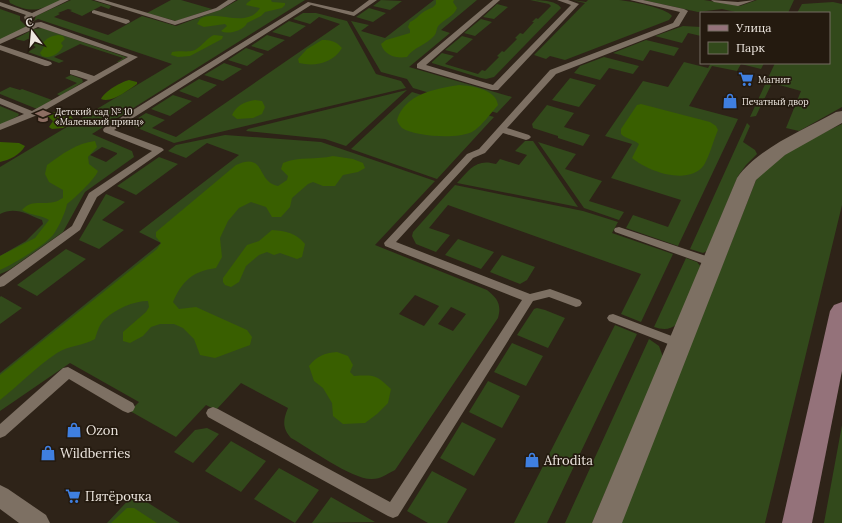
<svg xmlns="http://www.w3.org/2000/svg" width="842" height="523" viewBox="0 0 842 523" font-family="Lora,serif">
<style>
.green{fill:#32491b;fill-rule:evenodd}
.forest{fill:#395f00}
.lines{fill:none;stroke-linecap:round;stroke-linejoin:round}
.service{fill:#7d7063;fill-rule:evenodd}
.pedestrian{fill:#7d7063;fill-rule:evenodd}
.minor{fill:#7d7063;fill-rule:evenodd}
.secondary{fill:#94727a;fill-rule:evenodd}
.labels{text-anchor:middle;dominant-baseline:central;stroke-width:3.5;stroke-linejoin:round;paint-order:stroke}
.far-poi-label{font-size:9px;fill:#ede6df;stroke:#241a0f;text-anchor:start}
.near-poi-label{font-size:13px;fill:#ede6df;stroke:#241a0f;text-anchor:start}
</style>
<rect width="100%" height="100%" fill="#2e2318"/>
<path class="green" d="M9 0H61C40 10 32 14 10 3Z
M71 0H91L111 6 109 9 101 6 82 16 70 11 72 10 68 9 58 13 60 14 54 17 108 35 142 16 176 26 222 9 238 0H305L92 134 132 151 134 157 85 192 63 232 9 270 0 274V256L26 241 43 224 42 220C27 214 15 206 0 214V167L172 64 38 19 34 21 36 16ZM102 147 117 153V154L106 162 90 155Z
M171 0H181L212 9 176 21 147 13Z
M381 0 402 1 390 10 373 6Z
M434 0H477L441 30 450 33 409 67 512 97 497 113 413 88 407 79 381 72 351 21 369 25 361 31 385 38Z
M530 0C539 0 556 0 561 8L494 77 486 79 481 78 432 63V62L442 53 454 56 445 64 478 74 482 70 485 71 499 57 497 56 502 51 504 52 517 39 515 38 520 33 523 34 534 22H532L536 18 538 19 551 6 549 4Z
M572 0 586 2 588 0C599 0 609 0 619 0 630 1 667 8 672 16L669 20 565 60 550 56 546 59 534 55 585 3Z
M643 0H704L740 6 757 0H794L788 13H740L722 9 698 12Z
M833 2 842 4V107L799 131 786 128 801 91 772 83 756 116 750 117 775 63H829V13H797L802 4Z
M497 4 508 7 494 19 483 17Z
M369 8 386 13 373 22 356 17Z
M0 9 20 16V20L27 27 0 40Z
M303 13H316L347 21 376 74 401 81 406 88 174 143 130 125 132 122 146 113 165 120 152 128 176 137 340 24 319 17 310 24 293 19Z
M481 19 492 22 475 36 464 33Z
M289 21 306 26 290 37 272 32Z
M683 26 701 27V36L688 33 682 43 655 36Z
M42 28 126 57H127L119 62H117L123 58 80 44 54 57 64 61 59 63 28 52 36 47 30 44 35 41 28 39 24 41 15 39 34 29Z
M267 35 285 40 268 51 251 46Z
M462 36 473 39 457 53 445 50Z
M646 40 679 48 674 56 650 50 643 61 613 53Z
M246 48 264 54 247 66 228 60Z
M604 57 639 66 633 74 609 68 600 80 574 73 580 66Z
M684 62 708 68 711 63H764L761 69 741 64 737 71 712 66 689 106 738 119 678 246 626 228 633 215 668 227 681 200 611 178 632 144 605 136 643 81 668 87Z
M224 63 242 69 223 81 204 75Z
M71 75 82 79 83 82 60 96 57 94 77 83 65 78Z
M570 78 596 85 579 107 552 100Z
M199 79 217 85 198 98 179 91Z
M10 87 20 90 22 89 52 100 37 109 0 94V92Z
M407 90 346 146 325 139 246 131 248 129Z
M412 92 494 117 437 179 351 149Z
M173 95 192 101 170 116 151 109Z
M547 105 574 113 564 127 590 135 583 146 558 138V136L533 128 532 124Z
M0 106 17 113 19 114 18 116 0 125Z
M747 123 750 126 743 142 755 150 757 154 746 165 738 176 707 251 703 253 690 249Z
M842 124V205L765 523H620L756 180C774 156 815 137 842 124Z
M225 135 321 142 435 181 375 245 487 290C497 298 502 304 498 318L395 470C387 474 381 479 372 479 353 480 309 448 291 438 282 428 283 420 288 408L241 383 216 410 206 405 176 437 130 411 139 402 70 363 0 411V373L161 243 139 232 239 155 207 143 186 158 168 151 176 145ZM415 295 439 306 424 326 399 314ZM451 307 466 314 453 331 438 324Z
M525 141H533L578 207 457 183C469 170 476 158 496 164L500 159 519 165 527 155 515 151Z
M538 142 576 154 565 169 602 181 589 201 624 212 619 220 584 208Z
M159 157 178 164 136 195 117 186Z
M455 185 583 211 618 222 612 233 673 254 641 322 621 314 641 274 448 205 429 228 450 235 436 252 416 244 412 236 413 232Z
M106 194 125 202 102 220 124 230 99 249 79 240Z
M458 239 494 252 481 269 445 255Z
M66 249 86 259 37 296 17 285Z
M502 255 535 267 527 280 520 284 490 272Z
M686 258 697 262 701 267 677 324C670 330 663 330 654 327Z
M1 296 22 308 0 324V297Z
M537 308 545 310 565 318 548 348 517 335 534 309Z
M615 325 637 334 547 523H514Z
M649 339 659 346 663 357 592 523H565Z
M512 343 543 356 526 386 494 372Z
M488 381 520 396 502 428 469 412Z
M462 422 496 439 474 476 440 458Z
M842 425V523H824Z
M207 428 219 434 193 463 174 452 195 430Z
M231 441 266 461 241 492 205 471Z
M279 468 319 490 295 523 254 499Z
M432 471 467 489 447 523H428L407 511Z
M134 494 180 523H107Z
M331 497 375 522 312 523Z"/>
<path class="forest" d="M251 0H271L272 2 285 3V5L282 8 265 12 261 16 247 23 246 25C241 31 228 35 221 31L227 26 225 24 204 27 197 24 200 19C216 8 246 30 260 8L246 5 247 3Z
M436 0H454L453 2 457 8C454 16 445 19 439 25 436 28 437 33 434 36 426 45 414 47 407 57 396 59 384 55 381 44L386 40 410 33V30L408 27 410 22C417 19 420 13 427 10 431 8 433 8 436 4Z
M58 35 63 36 65 39 61 43 63 46C59 54 51 59 42 56L40 53 44 47 42 44C47 38 50 36 58 35Z
M214 35 223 36 222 39 190 56 178 57 171 55 172 52C180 50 187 53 195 50 202 46 207 38 214 35Z
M322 40C331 40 336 41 342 48 333 63 315 67 299 63L298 59 307 49Z
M129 80 137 82V84C128 90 111 104 101 99 105 91 121 82 129 80Z
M459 85C472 86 496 89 498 105 492 112 480 128 472 132 458 139 416 137 402 128 400 126 398 123 397 120 405 94 434 89 459 85Z
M255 100 262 101 265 107 262 114 253 118 237 119 232 115C237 105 244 102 255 100Z
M641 104 710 122 716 126 718 130C713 141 710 155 704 165 689 186 649 172 632 158L639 144C633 139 626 139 621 134V129L637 105Z
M57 112 71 116 73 119V122L63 128 52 129 49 127 53 121 47 116 51 113Z
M95 141 97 147 88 157 89 164 98 171C95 179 75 198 67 204 66 211 58 229 53 235 44 246 13 264 0 270V256L35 238 49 220C42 215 32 216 22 210 31 199 42 205 54 202 57 202 60 199 63 198V190L49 182 45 174 47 165C62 154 77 143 95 141Z
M0 142 19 143 25 146C20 155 9 160 0 162Z
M333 156 353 159 363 163 365 168 358 172 343 175 335 186H323L313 182 308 184 292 198 290 207 281 217H272L266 207 251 202 239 208 228 221 220 238 222 257 216 268C193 271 182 281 173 302L179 309 196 307 247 330 252 337 250 345 215 358 200 355 194 339 183 328 174 324H160L151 327 143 336 130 343 123 341V332L146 312 149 307 148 301C133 301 116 309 105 319 99 324 97 333 95 339 83 346 69 345 57 353 37 366 19 385 0 400V375L157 249 161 243 156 237V232L236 165C266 151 256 182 278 186L287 180 288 176 281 169 283 163C300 156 316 160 333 156Z
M272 230C286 231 296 233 305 244L302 257 297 259 280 253 274 255 267 252 259 255 246 266 239 282 231 287 225 285 223 282V278L247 245 259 241Z
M337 352 348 356 353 365 350 372 354 376C375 375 376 375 391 389L388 403 377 414 365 423 343 424 333 416 332 403 323 388 314 381 309 366C317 356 324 353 337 352Z
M127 508H134L157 523H111Z"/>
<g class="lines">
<path class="service" d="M60 0H69L32 18 34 23 41 22 138 57 35 116 0 130V124L24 114 0 104V98L32 111 88 80 70 74V70H76L94 76 128 57 38 27 0 44V39L27 26 24 17 26 15 0 6V2L32 13Z
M94 0H104L175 21 216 8 228 0H236L220 10 175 25Z
M369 0H377L354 16 311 5 114 130 162 148 164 150 97 197 80 230 4 286 0 287V277L72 226 89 193 152 151 104 132 103 130 104 128 308 2 353 12Z
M493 0H500L426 65 493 85 571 5 557 0H568L579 4 498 90H492L417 68V64Z
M630 0H643L684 9 688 11 679 26 556 74 507 128 529 135 531 137 529 139 526 140 503 133 485 153 473 158 396 242 530 294 550 289 580 300 582 303 580 306 576 307 549 297 533 301 398 516 393 518 388 516 208 417 206 413 208 409 213 407 218 409 390 502 522 300 385 246 384 243 467 154 479 149 550 70 673 23 680 12Z
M711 0 738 2 755 0 738 6 714 2Z
M94 10 129 20 130 22 126 24 92 13V11Z
M0 45 51 62 52 64 48 66H45L0 50Z
M619 227 718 260 720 263 718 266H710L615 232 614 230 615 228Z
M613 314 685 341 687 344 685 347 681 349 609 321 607 318 609 315Z
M68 367 133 403 135 407 133 411 128 413 123 411 69 379 5 436 0 438V424L63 368Z"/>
<path class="pedestrian" d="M0 485 8 489 46 515 50 523H19L0 509Z"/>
<path class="minor" d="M842 111V123L785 155 756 180 622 523H592L737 178C758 148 805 129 836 112Z"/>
<path class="secondary" d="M842 302V371L812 523H782L830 311 834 305Z"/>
</g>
<defs>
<g id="supermarket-bare" transform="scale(1.2)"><path d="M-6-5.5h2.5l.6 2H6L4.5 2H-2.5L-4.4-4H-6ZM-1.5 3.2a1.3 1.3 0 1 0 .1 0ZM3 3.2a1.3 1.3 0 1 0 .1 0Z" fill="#3f7fe0" stroke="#241a0f" stroke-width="2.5" paint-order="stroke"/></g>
<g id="shop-bare" transform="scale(1.2)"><path d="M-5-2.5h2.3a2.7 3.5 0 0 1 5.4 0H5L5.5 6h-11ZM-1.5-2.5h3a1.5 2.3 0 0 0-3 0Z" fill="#3f7fe0" stroke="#241a0f" stroke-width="2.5" paint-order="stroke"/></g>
<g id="school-bare" transform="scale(1.2)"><path d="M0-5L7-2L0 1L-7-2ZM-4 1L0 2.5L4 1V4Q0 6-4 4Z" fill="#8d6e63" stroke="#241a0f" stroke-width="2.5" paint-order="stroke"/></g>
</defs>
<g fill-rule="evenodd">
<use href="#supermarket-bare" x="746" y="79"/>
<use href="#shop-bare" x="730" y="101"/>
<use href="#school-bare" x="43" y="116"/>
<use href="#shop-bare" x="74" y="430"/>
<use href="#shop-bare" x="48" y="453"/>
<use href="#shop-bare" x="532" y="460"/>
<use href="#supermarket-bare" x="73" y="496"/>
</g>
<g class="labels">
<g class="far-poi-label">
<text x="758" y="79">Магнит</text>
<text x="742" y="101">Печатный двор</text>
<text x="55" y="111">Детский сад № 10<tspan x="55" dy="10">«Маленький принц»</tspan></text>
</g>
<g class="near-poi-label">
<text x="86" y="430">Ozon</text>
<text x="60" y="453">Wildberries</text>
<text x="544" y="460">Afrodita</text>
<text x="85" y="496">Пятёрочка</text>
</g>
</g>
<rect x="700" y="12" width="130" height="52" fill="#241a0f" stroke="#746c62"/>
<rect x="708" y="25" width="20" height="6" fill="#94727a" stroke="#746c62"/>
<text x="736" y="32" font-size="12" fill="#ede6df">Улица</text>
<rect x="708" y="42" width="20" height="12" fill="#32491b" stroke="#746c62"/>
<text x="736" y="52" font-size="12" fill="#ede6df">Парк</text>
<g transform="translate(32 32) rotate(344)" stroke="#241a0f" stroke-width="3" paint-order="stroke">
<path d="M0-3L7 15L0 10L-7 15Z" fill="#ede6df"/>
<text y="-6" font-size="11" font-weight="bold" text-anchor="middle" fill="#ede6df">С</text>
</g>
</svg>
